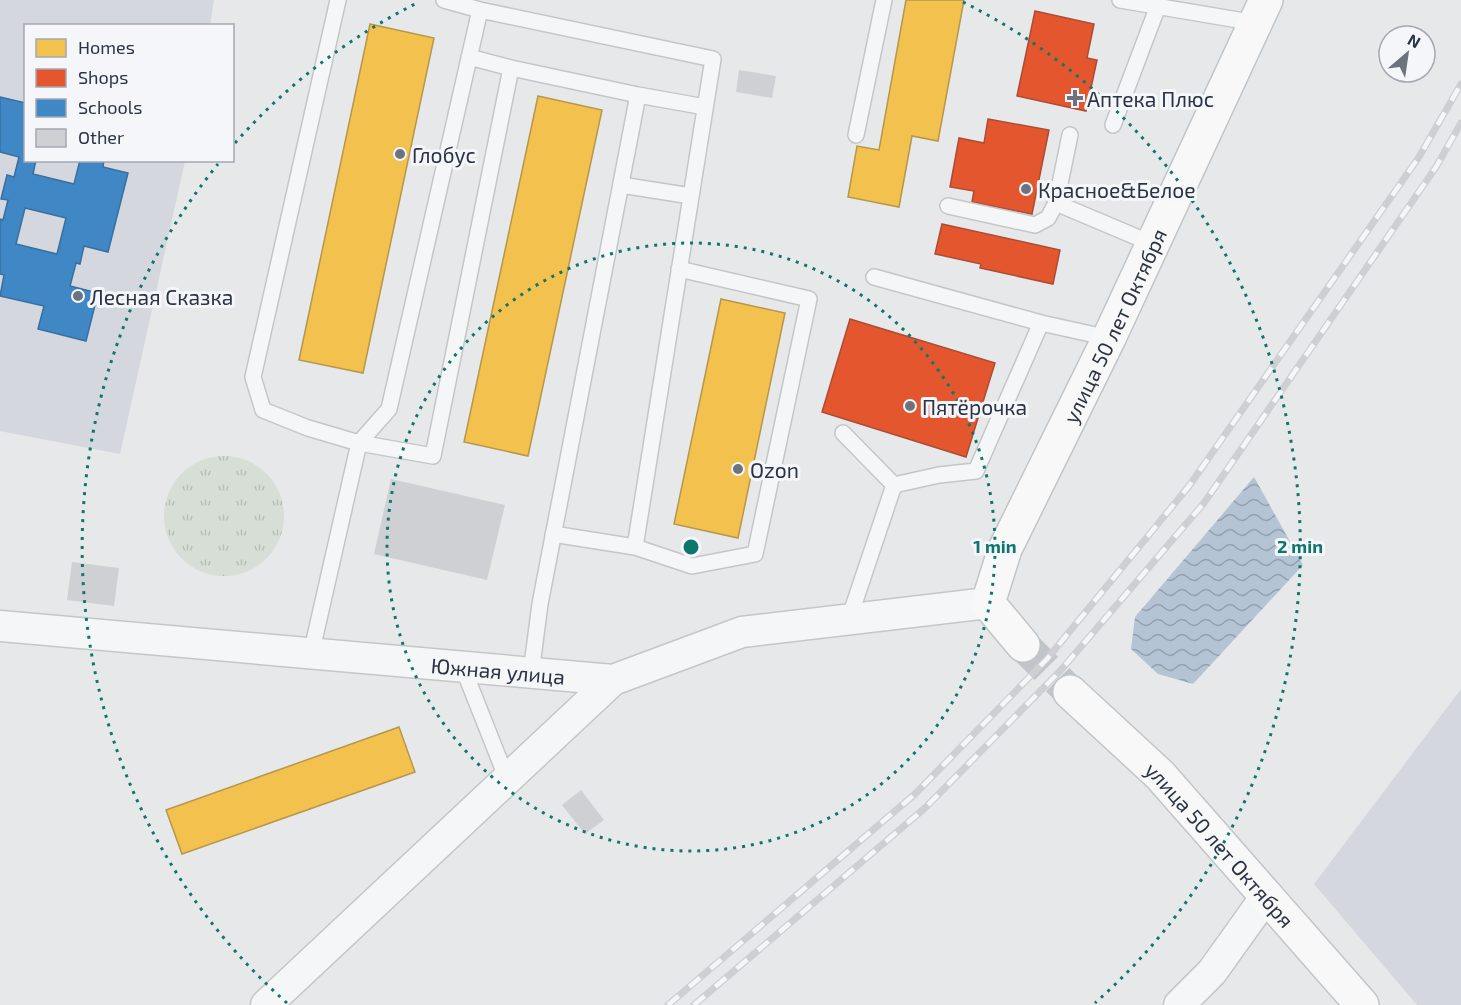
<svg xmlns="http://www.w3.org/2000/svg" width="1461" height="1005" viewBox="0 0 1461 1005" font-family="'Exo 2',sans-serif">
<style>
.built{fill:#d4d7dd}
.grass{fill:url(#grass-tufts)}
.water{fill:url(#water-waves)}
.homes{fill:#f2c14e;stroke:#b6974b;stroke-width:1.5}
.shops{fill:#e4572e;stroke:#ac4c35;stroke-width:1.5}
.schools{fill:#3f88c5;stroke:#396f9f;stroke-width:1.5;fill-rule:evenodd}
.building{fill:#ced0d3}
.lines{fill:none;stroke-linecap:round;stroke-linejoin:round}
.primary-tunnel{stroke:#c1c4c9;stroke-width:33;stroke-dasharray:33 16;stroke-linecap:butt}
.service-casing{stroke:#c4c6c8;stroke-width:18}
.minor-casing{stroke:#c4c6c8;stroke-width:33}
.primary-casing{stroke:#c2c5c8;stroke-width:36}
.service{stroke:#f5f6f7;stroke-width:15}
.minor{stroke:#f5f6f7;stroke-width:30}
.primary{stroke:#f8f8f8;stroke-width:33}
.rail-casing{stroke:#cecfd2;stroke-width:7}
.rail{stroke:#f4f6f9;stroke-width:4.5;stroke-dasharray:14;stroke-linecap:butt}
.ring{fill:none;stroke:#0f766e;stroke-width:3;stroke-dasharray:3 6}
.poi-dot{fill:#6c737f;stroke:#f4f6f9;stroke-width:2}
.labels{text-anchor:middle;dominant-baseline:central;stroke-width:6;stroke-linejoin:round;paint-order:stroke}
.poi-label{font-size:21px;fill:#2b3445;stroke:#f4f6f9;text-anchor:start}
.street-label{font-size:21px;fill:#2b3445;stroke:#f4f6f9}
.centre{fill:#0f766e;stroke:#f4f6f9;stroke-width:3}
.ring-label{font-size:18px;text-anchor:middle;font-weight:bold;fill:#0f766e;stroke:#f4f6f9;stroke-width:6;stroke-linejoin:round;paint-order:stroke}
</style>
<defs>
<pattern id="grass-tufts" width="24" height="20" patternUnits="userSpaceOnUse" patternTransform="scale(1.5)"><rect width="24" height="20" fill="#d6ded6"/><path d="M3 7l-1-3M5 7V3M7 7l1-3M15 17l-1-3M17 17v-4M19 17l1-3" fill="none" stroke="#b8bfb9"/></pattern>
<pattern id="water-waves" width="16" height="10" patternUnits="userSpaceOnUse" patternTransform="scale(1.5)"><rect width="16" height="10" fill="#b4c4d5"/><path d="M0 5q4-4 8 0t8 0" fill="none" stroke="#93a0af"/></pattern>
</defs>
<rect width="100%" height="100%" fill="#e6e8ea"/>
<path class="built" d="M0 0H214L210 25 26 26V160L185 161 120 454 0 431Z
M1461 689V1005H1417L1314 884Z"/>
<path class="grass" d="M164 516a60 60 0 1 1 120 0a60 60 0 1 1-120 0Z"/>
<path class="water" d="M1254 477 1303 565 1193 684 1158 674 1131 649 1135 617Z"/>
<path class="homes" d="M906 0H964L938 141 912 136 899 207 848 197 857 146 879 150Z
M370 24 434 38 363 373 299 360Z
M538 96 602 110 528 456 464 442Z
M721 299 785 313 738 538 674 524Z
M399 727 415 772 182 854 166 810Z"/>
<path class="shops" d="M1035 11 1094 24 1087 58 1097 60 1086 111 1017 96Z
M988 119 1049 130 1032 214 972 202 974 191 950 187 959 138 984 143Z
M942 224 1060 250 1053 284 980 268 981 264 935 254Z
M850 319 995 363 966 457 822 412Z"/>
<path class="schools" d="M0 97 26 103V160H36L33 174 74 184 80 160H104L103 167 128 173 108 252 84 246 80 264 76 263 70 286 98 293 86 341 38 329 44 306 0 296 4 275 0 274V219L3 220 8 200 1 199 7 175 14 177 19 157 0 152ZM25 208 66 218 57 254 16 244Z"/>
<path class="building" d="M739 70 776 76 772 98 736 92Z
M391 479 505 505 487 580 374 554Z
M72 562 119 568 114 606 67 600Z
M581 790 604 820 585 834 562 805Z"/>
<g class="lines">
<path class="primary-tunnel" d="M1023 645 1070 692"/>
<g class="service-casing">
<path id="service" d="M338 0 253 377 263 410 308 428 359 443 389 409 480 10
M444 0 480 10 713 59 635 547 553 534
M1120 0 1256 23
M469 57 511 68
M638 95 705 107
M1113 125 1158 6
M856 135 884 0
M1070 135 1056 203 1153 244
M621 185 691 196
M948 206 1035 225 1048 218 1056 203
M874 277 1041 323
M843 433 894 485
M894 485 939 475 976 471 1041 323 1109 338
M635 547 692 566 755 554 809 299 679 269
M849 619 894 485
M311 654 359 443 433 456 511 68 638 95 540 604 531 673
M463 668 507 779"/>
</g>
<g class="minor-casing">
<g id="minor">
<path id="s1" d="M0 626 613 680 742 632 988 603"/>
<path d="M266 1005 613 680"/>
<path d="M1179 1005 1212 972 1267 895"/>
</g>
</g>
<g class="primary-casing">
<g id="primary">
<path id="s2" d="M1023 645 988 603 1005 549 1109 338 1266 0"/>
<path id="s3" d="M1070 692 1160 775 1362 1005"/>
</g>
</g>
<use href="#service" class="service"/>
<use href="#minor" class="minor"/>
<use href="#primary" class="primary"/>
<g class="rail-casing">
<path id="rail" d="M668 1005 915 794 1047 659 1189 486 1419 157 1461 84
M694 1005 925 808 1061 670 1204 503 1436 167 1461 123"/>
</g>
<use href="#rail" class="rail"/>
</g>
<g class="ring">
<circle cx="691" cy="547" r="304"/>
<path d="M287 1003A609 609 0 0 1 218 164M235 143A609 609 0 0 1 419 2M963 2A609 609 0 0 1 1095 1003"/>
</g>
<g class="poi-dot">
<path d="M1072 89h6v6h6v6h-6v6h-6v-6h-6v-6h6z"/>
<circle cx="400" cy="154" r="6"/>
<circle cx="1026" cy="189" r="6"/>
<circle cx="78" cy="296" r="6"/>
<circle cx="910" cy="406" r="6"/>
<circle cx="738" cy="469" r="6"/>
</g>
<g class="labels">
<g class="poi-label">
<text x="1087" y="98">Аптека Плюс</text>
<text x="412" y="154">Глобус</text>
<text x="1038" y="189">Красное&amp;Белое</text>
<text x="90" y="296">Лесная Сказка</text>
<text x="922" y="406">Пятёрочка</text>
<text x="750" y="469">Ozon</text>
</g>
<g class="street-label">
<text stroke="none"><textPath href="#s2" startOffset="360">улица 50 лет Октября</textPath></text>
<text stroke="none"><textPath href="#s1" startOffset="500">Южная улица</textPath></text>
<text stroke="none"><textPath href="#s3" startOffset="214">улица 50 лет Октября</textPath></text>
</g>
</g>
<circle cx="691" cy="547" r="9" class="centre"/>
<g class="ring-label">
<text x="995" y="553">1 min</text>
<text x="1300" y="553">2 min</text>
</g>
<rect x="24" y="24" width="210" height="138" fill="#f4f6f9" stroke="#a4a8b1" stroke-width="1.5"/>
<rect x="36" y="39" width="30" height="18" fill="#f2c14e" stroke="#a4a8b1" stroke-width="1.5"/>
<text x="78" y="54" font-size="18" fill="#2b3445">Homes</text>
<rect x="36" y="69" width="30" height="18" fill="#e4572e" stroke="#a4a8b1" stroke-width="1.5"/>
<text x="78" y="84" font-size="18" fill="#2b3445">Shops</text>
<rect x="36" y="99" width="30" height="18" fill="#3f88c5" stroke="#a4a8b1" stroke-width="1.5"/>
<text x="78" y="114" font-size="18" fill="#2b3445">Schools</text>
<rect x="36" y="129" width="30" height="18" fill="#ced0d3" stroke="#a4a8b1" stroke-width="1.5"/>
<text x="78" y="144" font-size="18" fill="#2b3445">Other</text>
<g transform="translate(1407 54) rotate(29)"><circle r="28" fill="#f4f6f9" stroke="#a4a8b1" stroke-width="1.5"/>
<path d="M0-4.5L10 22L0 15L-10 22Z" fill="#6c737f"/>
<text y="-9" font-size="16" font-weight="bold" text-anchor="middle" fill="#2b3445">N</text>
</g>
</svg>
